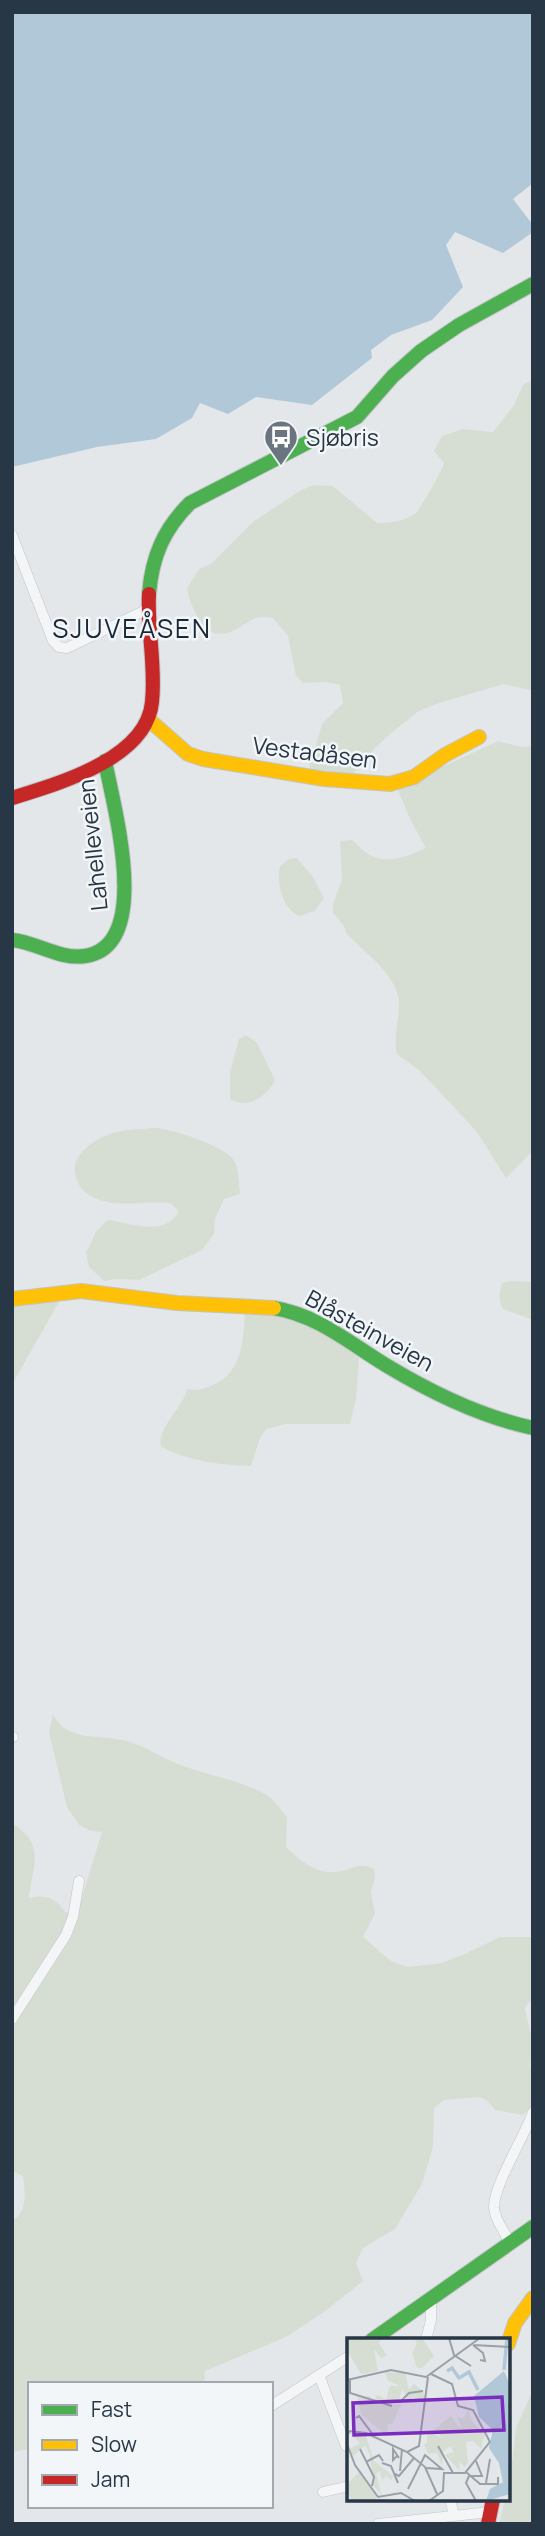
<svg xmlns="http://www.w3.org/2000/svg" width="545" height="2536" viewBox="0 0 545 2536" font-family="Manrope,sans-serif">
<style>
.green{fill:#d6ded4}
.water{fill:#b0c8d7}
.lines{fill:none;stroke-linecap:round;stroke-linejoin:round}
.street-casing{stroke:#c2c5c8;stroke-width:11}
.fast-casing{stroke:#c2c5c8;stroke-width:16}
.slow-casing{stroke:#c2c5c8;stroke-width:16}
.jam-casing{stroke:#c2c5c8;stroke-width:16}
.street{stroke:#f3f5f6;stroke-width:10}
.fast{stroke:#4caf50;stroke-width:14}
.slow{stroke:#ffc107;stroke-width:14}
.jam{stroke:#c62828;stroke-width:14}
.labels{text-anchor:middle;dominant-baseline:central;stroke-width:5;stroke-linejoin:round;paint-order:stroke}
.poi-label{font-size:23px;fill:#283746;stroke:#f2f6f9;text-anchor:start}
.street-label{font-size:23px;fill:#283746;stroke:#f2f6f9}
.quarter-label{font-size:26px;letter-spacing:2px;fill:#1a2836;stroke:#f2f6f9}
.inset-river{fill:none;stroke:#b0c8d7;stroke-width:3.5}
.inset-road{fill:none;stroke:#99a1a8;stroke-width:2}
.view{fill:#7b2cbf;fill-opacity:0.15;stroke:#7b2cbf;stroke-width:3.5}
.inset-edge{fill:none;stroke:#283746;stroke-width:3.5}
</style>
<rect width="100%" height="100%" fill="#e4e7ea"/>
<path class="green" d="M533 380V691L504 684 439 703 419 711 390 734 374 749 363 765 352 774 333 776 311 773 308 758 316 745 322 724 343 703 340 685 326 682 303 683 296 676 288 636 273 618C249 613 248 627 227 633 203 640 190 605 187 588L199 569 211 564 254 521 298 492 313 485 333 486 377 523C389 523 406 521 416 513 420 509 443 469 444 463L434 451 442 436 463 429 493 432 514 405 523 385Z
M498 741 521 747 532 746 533 743V1151L506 1178 477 1132 420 1071 397 1054C393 1036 399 1021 399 1004 399 976 364 952 346 933L344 926 333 913V904L342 880 340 841 352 840C358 845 364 852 370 855 387 865 410 855 426 848L411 821 397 788Z
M297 858 313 877 324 898 315 911 299 916C282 908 276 882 280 866L289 859Z
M246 1035 257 1043 275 1080C267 1097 247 1110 230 1099V1072L239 1039Z
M155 1128C172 1129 227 1146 235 1162 239 1170 239 1185 240 1194L224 1199 215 1219 214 1234 202 1250 139 1280 116 1279 104 1281 89 1267 86 1253 96 1232 106 1221 110 1220C131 1224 164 1236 178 1213L177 1209 170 1203C144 1200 114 1210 89 1195 81 1190 77 1183 75 1173 71 1153 99 1136 117 1132 129 1129 143 1129 155 1128Z
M511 1281 533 1282V1320L503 1309C498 1299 499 1293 502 1283Z
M61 1298 12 1385V1303Z
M248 1309 294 1320 330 1335 359 1358 356 1399 350 1424H286L266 1429 260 1438 251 1466C218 1465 190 1461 161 1447 157 1426 183 1409 187 1389 198 1391 203 1389 213 1385 243 1372 243 1339 245 1312Z
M53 1714C67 1744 104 1733 130 1742 147 1747 162 1758 178 1764 206 1775 238 1779 265 1794 274 1799 280 1809 287 1817L286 1847C300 1860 315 1874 336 1872 352 1870 359 1861 374 1869L375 1878 371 1892 375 1914 363 1937 391 1961 408 1967 442 1963 467 1953 500 1937H533V2001L528 2003 525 2009 533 2042 530 2066 533 2071V2104L523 2115 495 2110 488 2101 480 2097 444 2100 434 2108 433 2147 422 2184 395 2229 363 2248 356 2263 363 2281 324 2312 286 2337 205 2371 204 2384H30V2449L12 2452V2222C28 2209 25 2194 23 2176L12 2171V1823C46 1845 33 1863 29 1898 45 1894 56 1898 65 1912L77 1913 102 1832 91 1831 79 1825 67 1807 49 1733Z
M533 2389V2524H499L505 2499H508L516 2428Z"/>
<path class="water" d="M12 12H533V183L513 199 533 225V232L503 253 455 232 446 245 463 287 432 320 391 335 371 350 372 358 312 405 256 397 228 414 200 403 192 418 156 439 97 447 12 467Z"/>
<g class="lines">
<g class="street-casing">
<path id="street" d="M12 535 53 641 59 647 67 648 148 609
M12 1737H13
M12 2019 66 1935 73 1917 79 1881
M509 2243C506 2231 495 2222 494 2208 493 2186 525 2136 533 2112
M426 2340 431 2320V2301
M319 2375 346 2446
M271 2406 349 2356
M323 2492 349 2486
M450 2499 454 2515
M378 2524 490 2512"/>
</g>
<g class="fast-casing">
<path id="fast" d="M149 594C152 556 164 529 190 503L357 417 393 376 421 351 459 325 533 284
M12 940C36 942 60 960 85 956 154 946 113 805 105 761
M274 1308C318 1315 352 1345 389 1367 434 1394 482 1417 533 1428
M372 2340 533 2227"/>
</g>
<g class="slow-casing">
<path id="slow" d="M148 719 188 754 203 759 324 779 390 784 414 777 445 755 479 737
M12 1299 81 1291 177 1303 274 1308
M508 2344 515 2323 533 2298"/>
</g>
<g class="jam-casing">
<path id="jam" d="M12 798C57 784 147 759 152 702 156 666 147 630 149 594
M488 2524 493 2499"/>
</g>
<use href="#street" class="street"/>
<use href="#fast" class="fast"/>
<use href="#slow" class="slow"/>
<use href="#jam" class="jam"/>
</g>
<defs>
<g id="bus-pin" transform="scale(1.75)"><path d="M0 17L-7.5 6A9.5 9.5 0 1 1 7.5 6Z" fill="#6a757f" stroke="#f2f6f9"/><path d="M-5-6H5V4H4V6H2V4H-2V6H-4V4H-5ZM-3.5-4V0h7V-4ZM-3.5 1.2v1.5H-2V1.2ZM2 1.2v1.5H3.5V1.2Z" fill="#fff"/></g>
</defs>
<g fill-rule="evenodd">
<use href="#bus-pin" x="281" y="437"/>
</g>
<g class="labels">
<g class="poi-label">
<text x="306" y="437">Sjøbris</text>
</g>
<g class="street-label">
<text transform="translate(315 752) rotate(7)">Vestadåsen</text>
<text transform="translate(92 845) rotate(-96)">Lahelleveien</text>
<text transform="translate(370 1330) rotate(29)">Blåsteinveien</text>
</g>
<g class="quarter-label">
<text x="132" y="628">SJUVEÅSEN</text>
</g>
</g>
<g transform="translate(347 2338)">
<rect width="163" height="163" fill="#e4e7ea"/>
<path d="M0 0H35L32 5 40 18 34 20 27 11 31 33 14 36 1 14ZM67 0H75L87 18 75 30H70L65 15 70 6ZM38 34 58 35 62 52 67 46 76 53 79 66 66 59 61 63 55 50 53 60 43 67 54 66 46 85 40 87 41 99 14 76 10 60 22 58 27 65 30 57 39 61 43 48H53L41 43ZM121 72 126 85 138 95 134 111 126 103 119 104 121 125 118 129 112 124 113 133 98 117 107 114 103 108 96 114 95 127 90 115 81 116 77 106 80 105V92L95 100 87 92 104 78 115 93 110 79 116 81ZM2 94 19 98 27 123 46 138 44 143 40 138 35 142 33 133 29 136 35 158 27 148 23 117 18 108 6 118 3 111 13 105ZM12 134 29 158 30 163H6L0 154 1 145Z" fill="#d6ded4"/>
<path d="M157 33 163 47V156L139 163 143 151 156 144 152 125 142 110 146 92 132 79 127 58Z" fill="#b0c8d7"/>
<path class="inset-river" d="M157 32 160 0M100 33 105 30 112 40 122 34 131 52"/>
<path class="inset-road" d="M102 0 107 17 124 28M126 7 163 9M126 7 136 15 138 23 133 22M0 42 44 32 79 39 133 0M3 42V55L45 68M53 64 62 55 76 53M9 80 12 78 27 98M0 97 3 93 19 95 60 114 78 129 90 156M0 106 8 127 31 159 54 155 68 163M91 108 106 135M13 111 27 139 25 148M60 114 72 108 81 39M50 118 46 122V111L52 120M19 124 32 117 36 123M35 125 44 128 51 145M53 133 55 111M119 134 133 146H151V139M48 136 52 138 67 120M122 138H135L129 123M122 138 119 145 129 163M139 145 143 121M61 151 78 117 95 131 79 130M82 163 96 153 97 135H118L143 104 126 72 111 68 105 46 84 36"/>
<path class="view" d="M155 59 157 92 7 97 6 65Z"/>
<rect width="163" height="163" class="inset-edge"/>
</g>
<rect width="545" height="2536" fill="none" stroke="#283746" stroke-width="28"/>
<rect x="28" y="2382" width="245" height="126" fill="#f2f6f9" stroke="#a1aab1" stroke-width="2"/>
<rect x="42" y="2405" width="35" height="10" fill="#4caf50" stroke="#a1aab1" stroke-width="2"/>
<text x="91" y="2417" font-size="21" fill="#283746">Fast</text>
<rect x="42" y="2440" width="35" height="10" fill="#ffc107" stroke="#a1aab1" stroke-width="2"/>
<text x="91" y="2452" font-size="21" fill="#283746">Slow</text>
<rect x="42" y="2475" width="35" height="10" fill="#c62828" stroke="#a1aab1" stroke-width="2"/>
<text x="91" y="2487" font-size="21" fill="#283746">Jam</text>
</svg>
